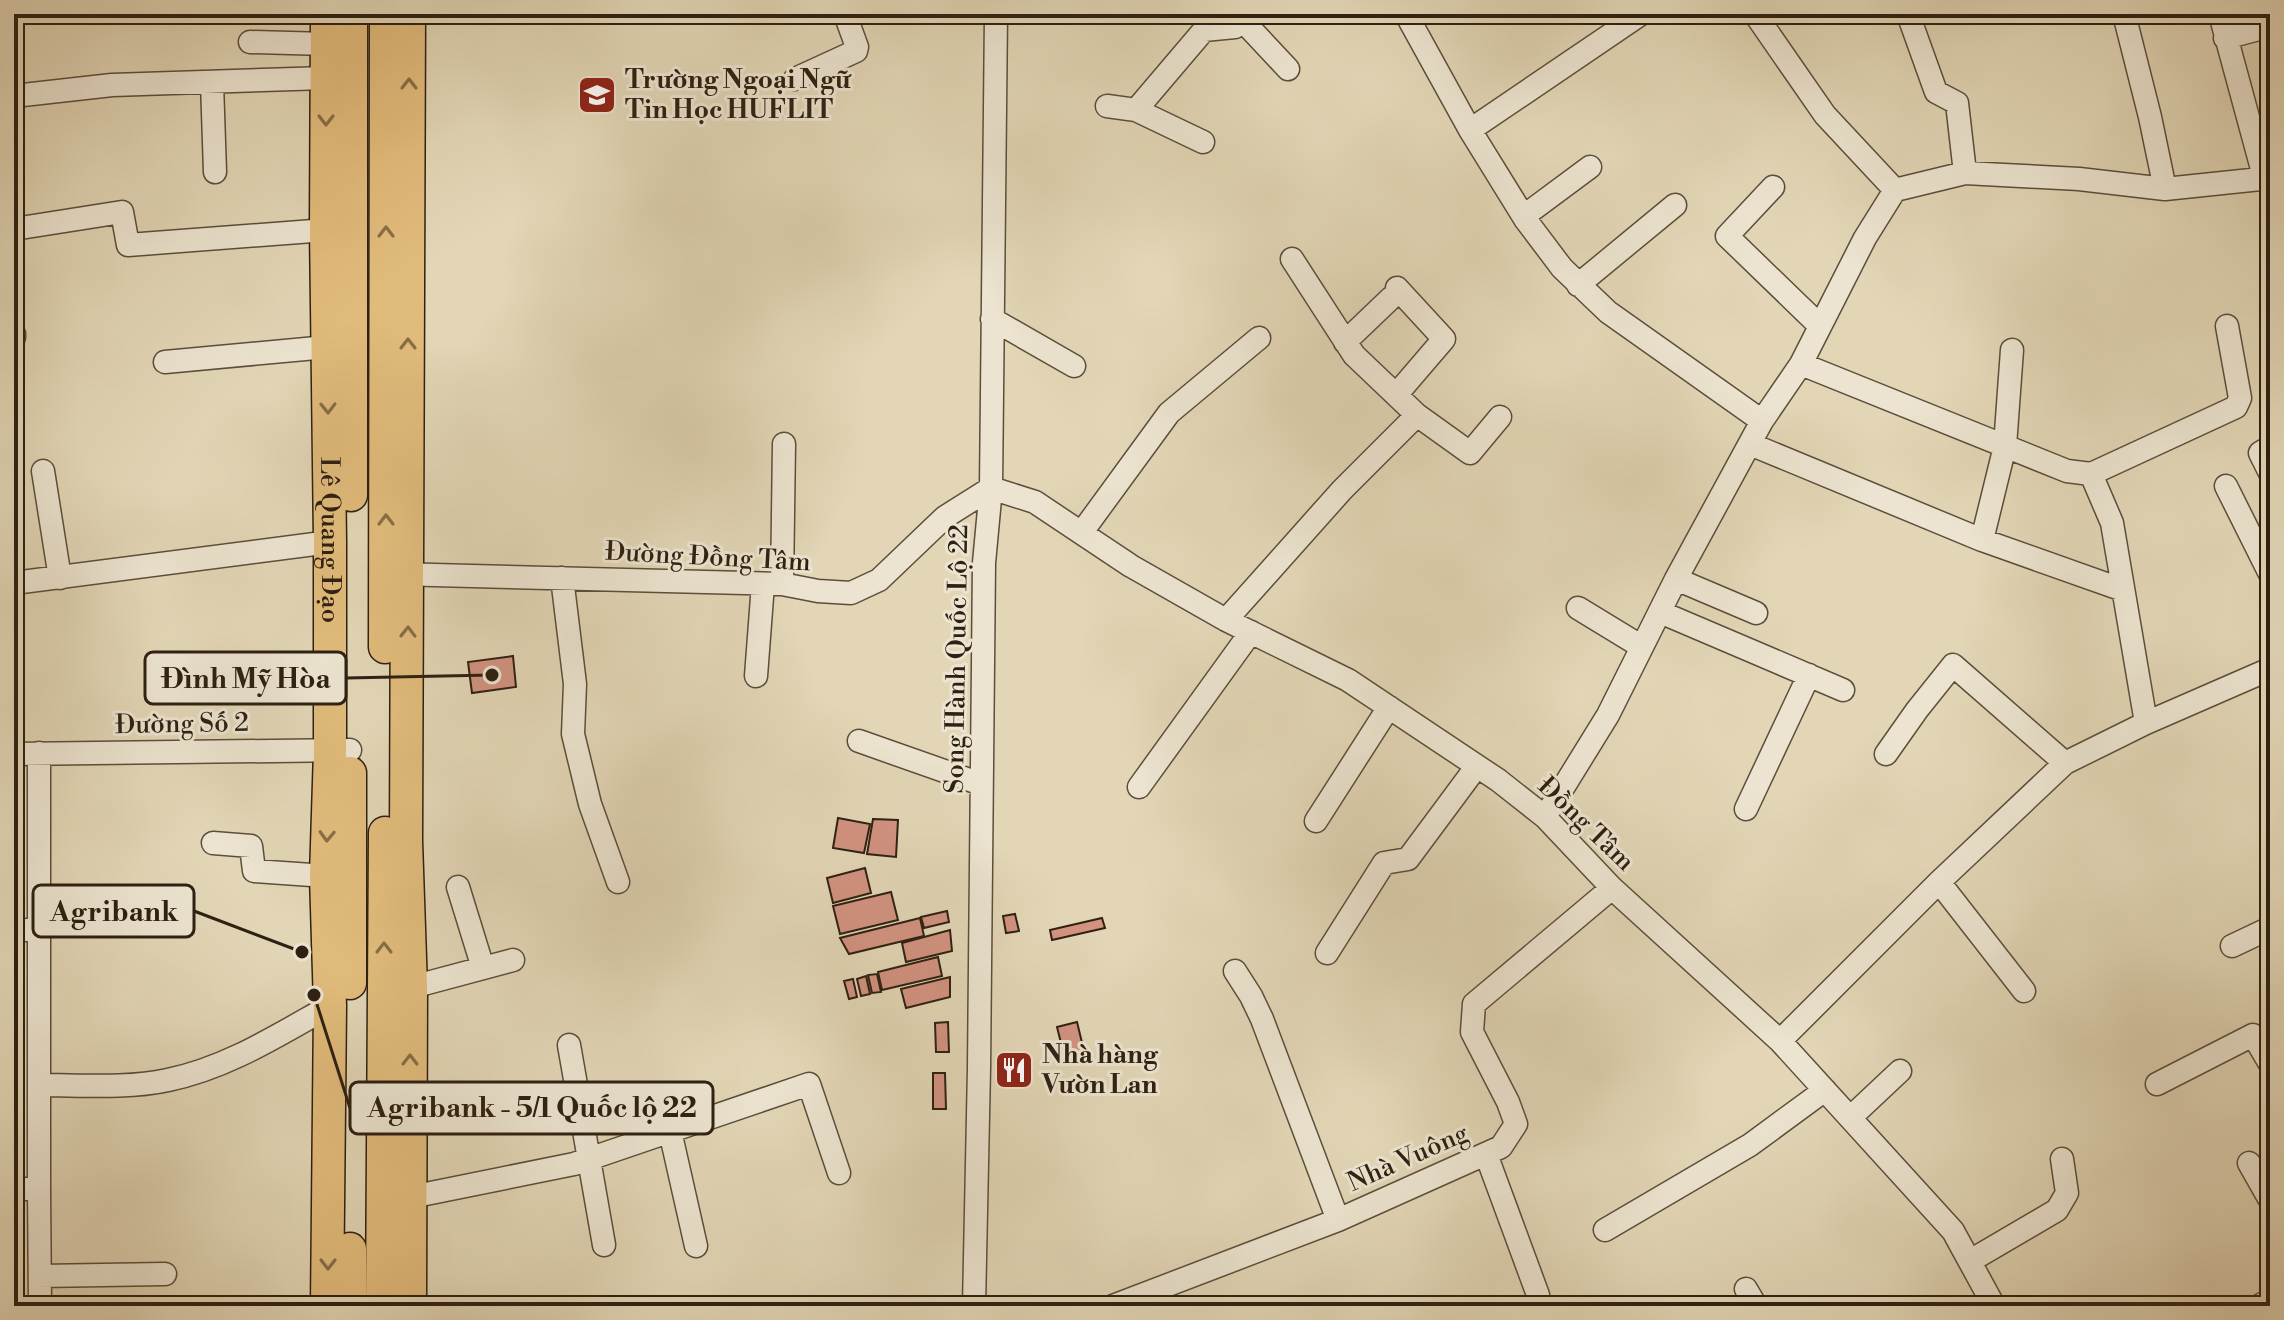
<svg xmlns="http://www.w3.org/2000/svg" width="2284" height="1320" viewBox="0 0 2284 1320" font-family="'Libre Bodoni',serif">
<style>
.building{fill:#d29381;stroke:#2e2012;stroke-width:2}
.lines{fill:none;stroke-linecap:round;stroke-linejoin:round}
.minor-casing{stroke:#5b4e3b;stroke-width:25}
.highway-casing{stroke:#2e2012;stroke-width:35}
.minor{stroke:#ece4d0;stroke-width:22}
.highway{stroke:#e1bb7b;stroke-width:32}
.oneway{stroke:#886e46}
.labels{text-anchor:middle;dominant-baseline:central;stroke-width:6;stroke-linejoin:round;paint-order:stroke}
.poi-label{font-size:26px;font-weight:bold;fill:#2e2012;stroke:#ece4d0;text-anchor:start}
.street-label{font-size:26px;fill:#2e2012;stroke:#ece4d0}
.leader{fill:none;stroke:#2e2012;stroke-width:3}
.callout-dot{fill:#2e2012;stroke:#ece4d0;stroke-width:3}
.callout{fill:#ece4d0;stroke:#2e2012;stroke-width:3}
.callout-label{font-size:28px;text-anchor:middle;font-weight:bold;fill:#2e2012}
</style>
<rect width="100%" height="100%" fill="#e2d6b6"/>
<filter id="stains"><feTurbulence type="fractalNoise" baseFrequency=".0025" numOctaves="4"/><feColorMatrix values="0 0 0 0 .2 0 0 0 0 .09 0 0 0 0 .02 0 0 0 .5 -.17"/></filter>
<radialGradient id="worn" r=".72"><stop offset=".6" stop-color="#630" stop-opacity="0"/><stop offset="1" stop-color="#630" stop-opacity=".3"/></radialGradient>
<path class="building" d="M513 656 516 687 472 693 468 662Z
M838 818 870 824 864 853 833 848Z
M873 819 898 820 896 857 867 854Z
M865 868 871 893 833 903 827 878Z
M891 892 898 920 840 934 833 906Z
M947 911 949 922 924 928 921 917Z
M1015 914 1019 931 1006 933 1003 916Z
M920 918 924 936 849 954 840 938Z
M1102 918 1105 928 1052 940 1050 930Z
M950 930 952 951 906 962 902 943Z
M938 957 942 976 882 990 878 972Z
M877 974 881 992 872 993 868 975Z
M866 976 870 994 861 996 857 979Z
M950 977V997L906 1008 901 989Z
M853 979 857 997 849 999 844 981Z
M948 1022 949 1052H936L935 1023Z
M1077 1022 1085 1055 1065 1059 1057 1027Z
M933 1073H945L946 1109H933Z"/>
<g class="lines">
<g class="minor-casing">
<path id="minor" d="M1406 14 1470 130 1525 219 1562 268 1608 312 1762 421
M1755 14 1825 115 1895 190
M1908 14 1936 92 1957 103 1965 173
M2124 14 2150 117 2165 189
M2220 14 2265 180
M1244 22 1288 69
M2225 38 2270 26
M250 42 327 44
M795 79 856 51 857 47 845 14
M212 83 215 172
M14 96 112 85 326 78
M1107 106 1136 110 1203 142
M1136 110 1204 30 1235 27 1253 14
M1470 130 1641 14
M1773 187 1727 236 1820 326
M1524 216 1590 167
M14 229 122 212 128 245 339 229
M1292 259 1354 355 1417 415 1470 453 1500 417
M1578 285 1675 205
M992 319 1074 366
M14 334V337
M1345 342 1391 298
M165 362 327 347
M1801 364 2067 471 2091 474 2112 523 2146 723
M1396 395 1444 339 1397 288
M1750 444 1982 540 2123 590
M2270 447 2260 453 2270 473
M43 471 60 578
M2091 474 2236 407 2240 398 2227 326
M2226 486 2270 574
M1082 532 1169 413 1259 338
M1982 540 2005 446 2012 350
M396 574 782 584 818 591 851 593 879 580 945 517 991 488 1035 502 1131 566 1226 620 1348 680 1498 780 1545 817 1612 888 1780 1041 1953 1231 1994 1306
M562 578 575 684 573 734 590 804 618 882
M1676 579 1756 613
M14 583 330 542
M782 584 784 444
M1578 608 1642 647
M1660 612 1843 690
M1226 620 1342 490 1417 415
M756 676 763 584
M859 741 981 784
M39 753V1189L40 1306
M14 754 350 750
M1886 754 1917 710 1953 665 2065 763
M1139 787 1251 632
M1746 809 1809 675
M1545 817 1608 715 1676 579 1762 421 1801 364 1865 238 1895 190 1965 173 2079 179 2165 189 2270 178
M1316 821 1389 707
M213 843 251 846 254 871 326 876
M1939 882 2024 991
M458 887 483 968
M14 930H40
M2232 946 2270 928
M1327 953 1384 863 1408 859 1477 766
M1235 971 1251 996 1262 1019 1338 1220
M401 990 513 960
M1780 1041 1939 882 2065 763 2146 723 2270 669
M569 1045 604 1245
M2157 1084 2253 1035 2270 1064
M39 1085C81 1085 127 1089 168 1080 227 1068 278 1035 330 1006
M1850 1118 1900 1071
M670 1131 696 1246
M1486 1154 1538 1295
M2249 1163 2270 1200
M14 1189H39
M396 1200 574 1164 809 1084 839 1173
M1605 1230 1750 1145 1825 1090
M1970 1261 2057 1210 2067 1193 2062 1159
M40 1276 165 1274
M1746 1289 1756 1306
M974 1306 979 1068 984 563 991 488 996 14
M1113 1306 1338 1220 1501 1147 1516 1124 1508 1102 1472 1032 1474 1004 1612 888
M2259 1306 2270 1300"/>
</g>
<g class="highway-casing">
<g id="highway">
<path id="s1" d="M327 14 326 228 330 542V751L326 876 330 1006 327 1306"/>
<path d="M351 14V495"/>
<path d="M409 14 406 841 411 987 410 1306"/>
<path d="M385 647 386 14"/>
<path d="M350 983V773"/>
<path d="M350 1306V1249"/>
<path d="M382 1306 385 833"/>
</g>
</g>
<use href="#minor" class="minor"/>
<use href="#highway" class="highway"/>
</g>
<defs><path id="oneway-chevron" d="M-2-3.5L2.5 0L-2 3.5" fill="none" stroke-width="1.6" stroke-linecap="round" stroke-linejoin="round" transform="scale(2)"/></defs>
<g class="oneway">
<use href="#oneway-chevron" transform="translate(409 84) rotate(-90)"/>
<use href="#oneway-chevron" transform="translate(326 120) rotate(90)"/>
<use href="#oneway-chevron" transform="translate(386 232) rotate(-90)"/>
<use href="#oneway-chevron" transform="translate(408 344) rotate(-90)"/>
<use href="#oneway-chevron" transform="translate(328 408) rotate(89)"/>
<use href="#oneway-chevron" transform="translate(386 520) rotate(-90)"/>
<use href="#oneway-chevron" transform="translate(408 632) rotate(-89)"/>
<use href="#oneway-chevron" transform="translate(327 836) rotate(92)"/>
<use href="#oneway-chevron" transform="translate(384 948) rotate(-90)"/>
<use href="#oneway-chevron" transform="translate(410 1060) rotate(-90)"/>
<use href="#oneway-chevron" transform="translate(328 1264) rotate(90)"/>
</g>
<defs>
<g id="school-square" transform="scale(2)"><rect x="-9" y="-9" width="18" height="18" rx="4" fill="#8f2418" stroke="#ece4d0"/><path d="M0-5L7-2L0 1L-7-2ZM-4 1L0 2.5L4 1V4Q0 6-4 4Z" fill="#fff"/></g>
<g id="restaurant-square" transform="scale(2)"><rect x="-9" y="-9" width="18" height="18" rx="4" fill="#8f2418" stroke="#ece4d0"/><path d="M-5-6h1v4h1v-4h1v4h1v-4h1v5L-1.5 .5V6h-2V.5L-5-1ZM5-6V6H3V1.5H1.5Q1.5-4 5-6Z" fill="#fff"/></g>
</defs>
<g fill-rule="evenodd">
<use href="#school-square" x="597" y="95"/>
<use href="#restaurant-square" x="1014" y="1070"/>
</g>
<g class="labels">
<g class="poi-label">
<text x="625" y="80">Trường Ngoại Ngữ<tspan x="625" dy="30">Tin Học HUFLIT</tspan></text>
<text x="1042" y="1055">Nhà hàng<tspan x="1042" dy="30">Vườn Lan</tspan></text>
</g>
<g class="street-label">
<text stroke="none"><textPath href="#s1" startOffset="526">Lê Quang Đạo</textPath></text>
<text transform="translate(708 557) rotate(3)">Đường Đồng Tâm</text>
<text transform="translate(957 659) rotate(-89)">Song Hành Quốc Lộ 22</text>
<text transform="translate(182 724) rotate(-1)">Đường Số 2</text>
<text transform="translate(1586 824) rotate(44)">Đồng Tâm</text>
<text transform="translate(1408 1158) rotate(-24)">Nhà Vuông</text>
</g>
</g>
<path class="leader" d="M492 675L346 678M302 952L194 911M314 995L350 1108"/>
<g class="callout-dot">
<circle cx="492" cy="675" r="8"/>
<circle cx="302" cy="952" r="8"/>
<circle cx="314" cy="995" r="8"/>
</g>
<g class="callout">
<rect x="145" y="652" width="201" height="52" rx="8"/>
<rect x="33" y="885" width="161" height="52" rx="8"/>
<rect x="350" y="1082" width="363" height="52" rx="8"/>
</g>
<g class="callout-label">
<text x="246" y="688">Đình Mỹ Hòa</text>
<text x="114" y="921">Agribank</text>
<text x="532" y="1117">Agribank - 5/1 Quốc lộ 22</text>
</g>
<rect width="2284" height="1320" fill="none" stroke="#e2d6b6" stroke-width="48"/>
<rect x="16" y="16" width="2252" height="1288" fill="none" stroke="#2e2012" stroke-width="4"/>
<rect x="24" y="24" width="2236" height="1272" fill="none" stroke="#2e2012" stroke-width="2"/>
<rect width="100%" height="100%" filter="url(#stains)"/>
<rect width="100%" height="100%" fill="url(#worn)"/>
</svg>
